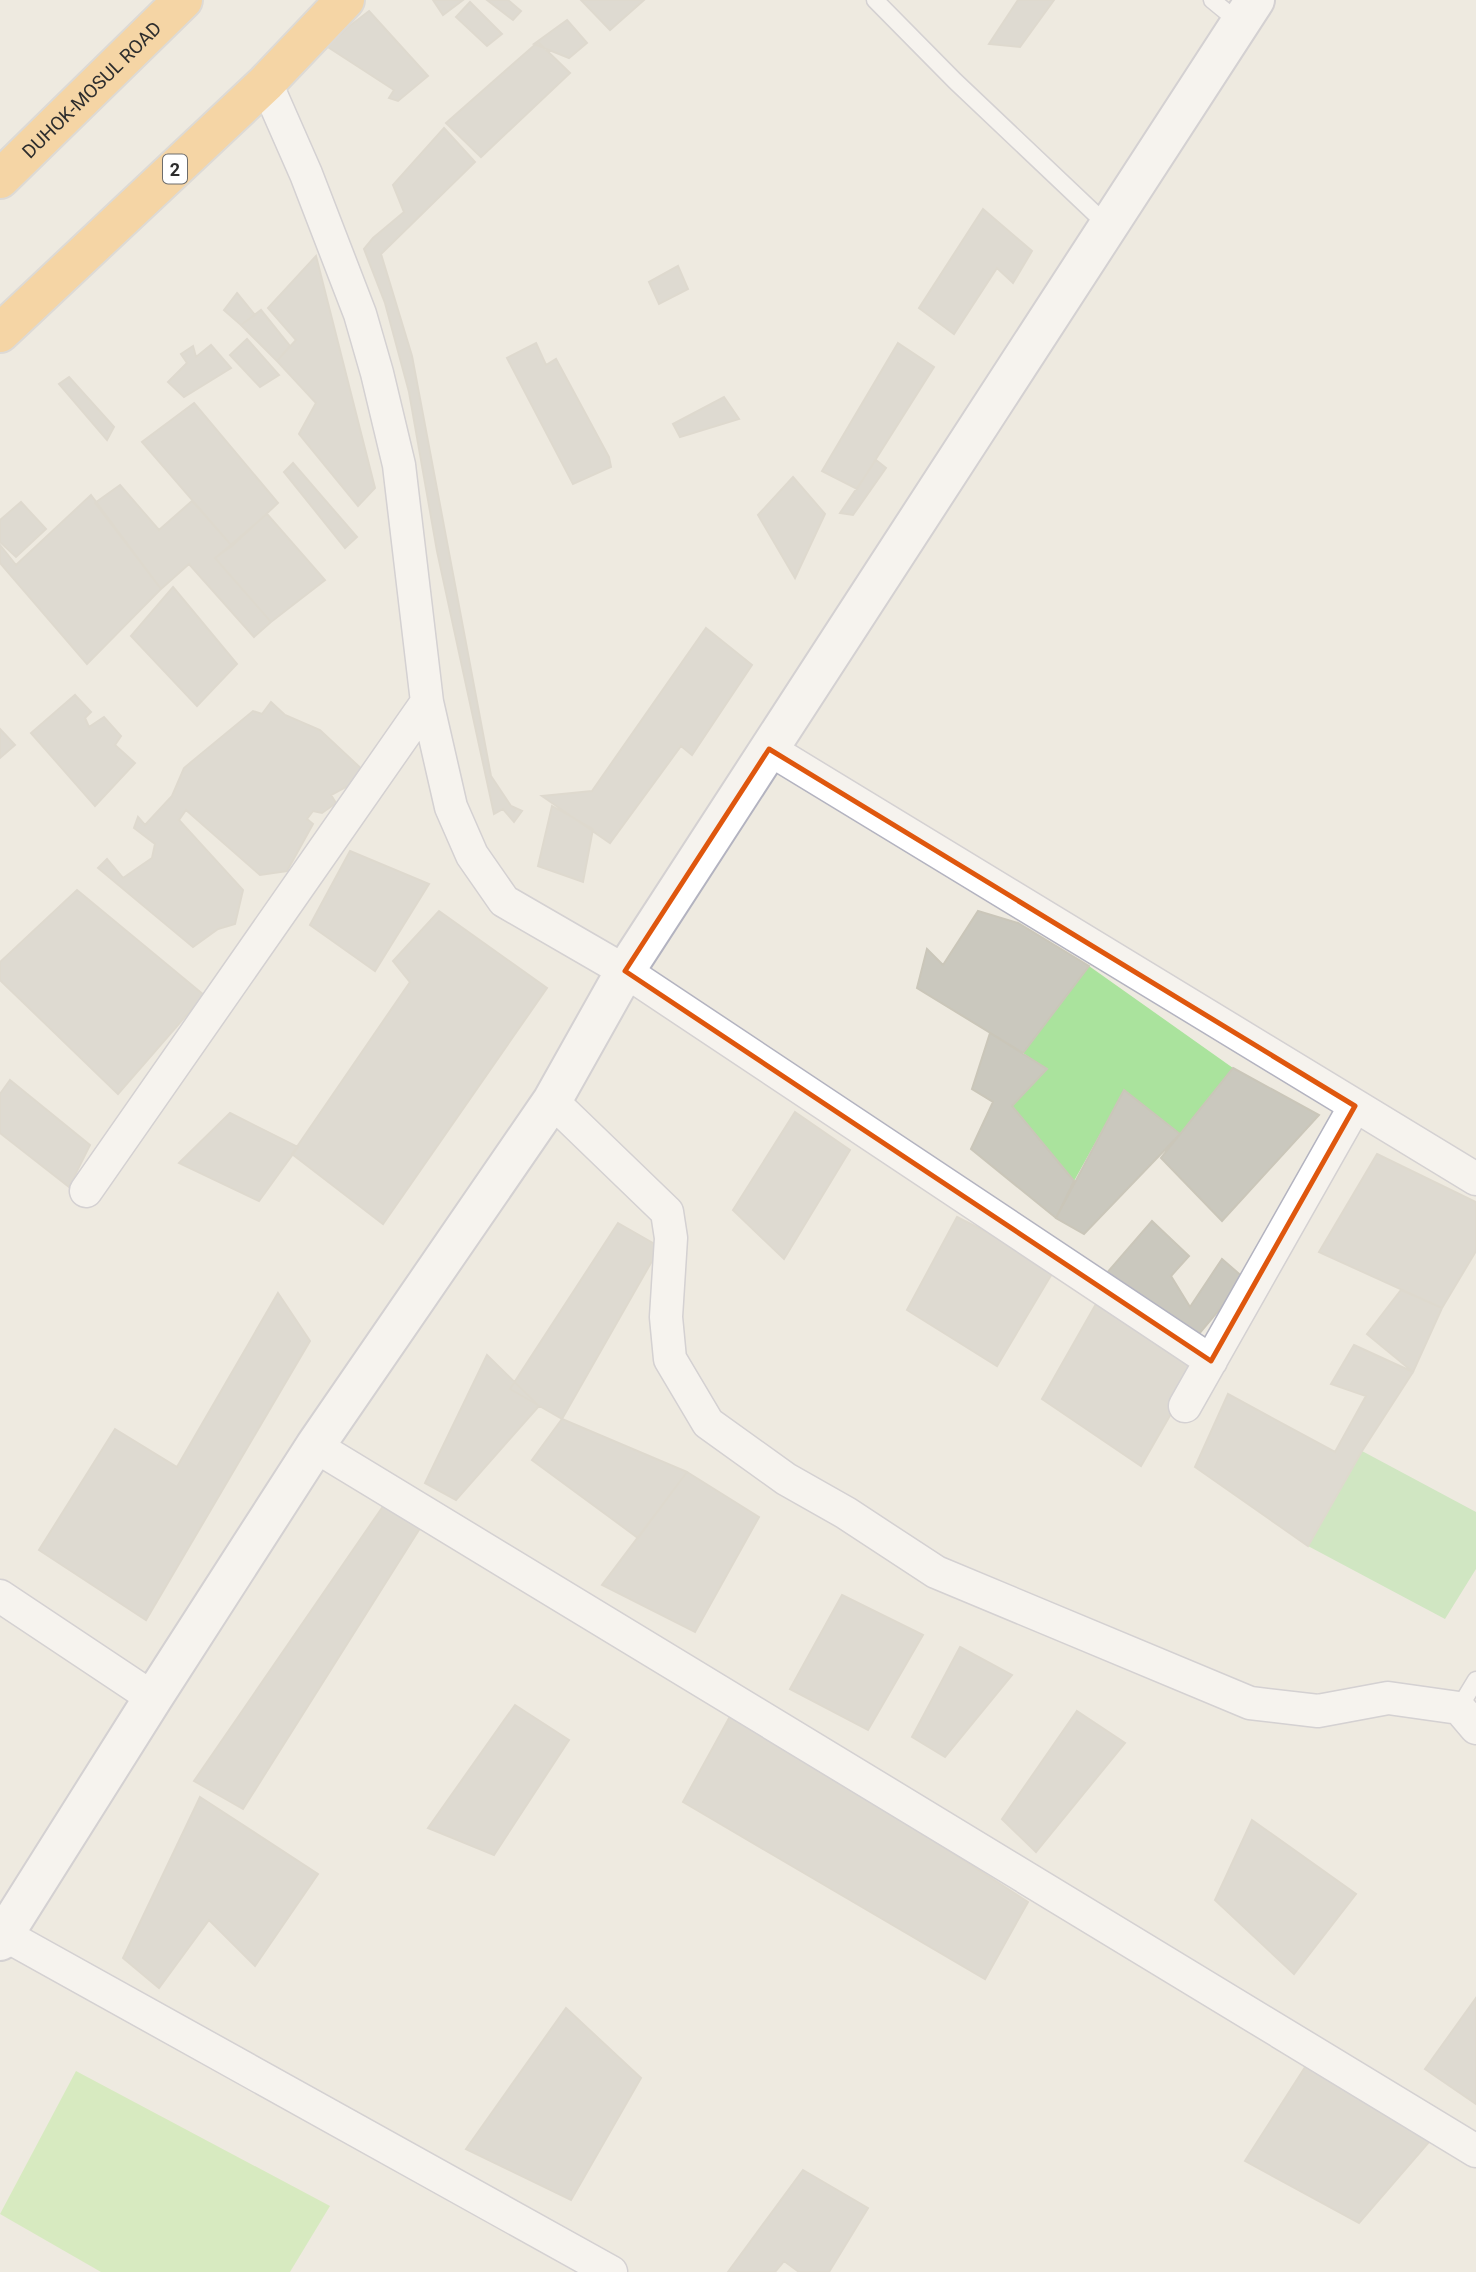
<svg xmlns="http://www.w3.org/2000/svg" width="1476" height="2272" viewBox="0 0 1476 2272" font-family="Roboto,sans-serif">
<style>
.green{fill:#aae39d}
.pitch{fill:#bbea99}
.building{fill:#cac8be;stroke:#cac6b9;stroke-width:2}
.lines{fill:none;stroke-linecap:round;stroke-linejoin:round}
.lane-casing{stroke:#b3b3c0;stroke-width:19}
.street-casing{stroke:#b3b3c0;stroke-width:35}
.secondary-casing{stroke:#b3b3c0;stroke-width:42}
.highway-casing{stroke:#c8c8c8;stroke-width:42}
.lane{stroke:#fff;stroke-width:16}
.street{stroke:#fff;stroke-width:32}
.secondary{stroke:#fff;stroke-width:38}
.highway{stroke:#fcbc5d;stroke-width:38}
.marked{fill:none;stroke:#df570e;stroke-width:5;stroke-linejoin:round}
.labels{text-anchor:middle;dominant-baseline:central;stroke-width:6;stroke-linejoin:round;paint-order:stroke}
.shield{fill:#fff;stroke:#6c6c6c;stroke-width:2}
.shield-label{font-size:18px;font-weight:bold;fill:#2d2d2d}
.street-label{font-size:19px;fill:#2d2d2d;stroke:#fff}
</style>
<rect width="100%" height="100%" fill="#eeeae0"/>
<path class="green" d="M1089 966 1233 1068 1180 1134 1124 1091 1074 1181 1012 1106 1046 1069 1023 1053Z
M1362 1451 1476 1512V1569L1445 1619 1308 1546Z"/>
<path class="pitch" d="M76 2071 330 2206 290 2272H101L0 2214Z"/>
<path class="building" d="M433 0H463L443 15Z
M487 0H508L521 11 513 20Z
M581 0H644L610 30Z
M1018 0H1054L1020 47 989 44Z
M470 2 502 34 487 46 456 17Z
M369 11 428 76 398 101 389 98 394 90 328 47 347 28Z
M567 20 587 43 569 58 534 44Z
M538 42 570 73 481 157 446 123Z
M444 128 475 162 381 254 412 356 491 776 511 806 522 811 514 822 503 809 494 814 437 551 409 392 385 303 364 249 373 238 404 212 393 185Z
M983 209 1032 251 1013 283 997 268 954 334 919 308Z
M316 256 375 488 358 506 299 434 316 403 277 361 296 340 268 308Z
M678 266 688 289 659 304 649 282Z
M237 293 255 315 241 325 224 310Z
M261 310 290 346 277 361 241 325Z
M247 339 279 375 260 387 230 355Z
M536 343 546 365 556 359 609 457 611 467 573 484 507 358Z
M898 343 934 367 857 489 822 471Z
M211 345 231 368 184 397 168 382 187 363 181 354 193 346 196 357Z
M69 377 114 427 107 440 59 384Z
M724 397 739 419 680 437 673 424Z
M194 403 278 503 232 546 142 442Z
M876 460 886 468 853 515 840 513Z
M293 463 357 537 345 548 284 472Z
M793 477 825 514 795 578 758 515Z
M120 485 159 530 192 501 232 546 215 558 271 622 254 637 189 564 161 589 95 503Z
M91 495 161 589 87 664 0 563V545L16 565Z
M21 502 46 529 16 557 0 542V520Z
M267 514 325 580 271 622 215 558Z
M173 587 237 664 197 706 131 636Z
M706 628 752 665 692 755 681 746 610 843 542 796 592 791Z
M75 695 91 712 85 718 89 727 104 717 121 736 115 745 135 763 95 806 31 733Z
M271 702 285 715 320 730 368 775 331 795 336 803 322 813 313 811 307 819 313 824 287 871 260 875 186 810 179 820 243 890 235 924 218 929 193 947 98 868 107 859 123 878 152 858 155 844 134 828 138 817 145 825 172 796 184 768 253 711 262 714Z
M0 729 15 745 0 758Z
M552 806 593 829 583 882 538 866Z
M350 851 429 884 375 971 310 925Z
M77 890 204 995 118 1094 0 980V962Z
M439 911 547 988 383 1224 292 1154 410 982 393 961Z
M978 911 1018 923 1089 966 1023 1053 917 988 927 949 943 965Z
M990 1033 1047 1069 1012 1106 1074 1181 1056 1218 971 1149 993 1102 972 1089Z
M1233 1068 1319 1115 1222 1221 1161 1158Z
M10 1080 90 1145 69 1187 0 1133V1094Z
M1124 1090 1180 1134 1084 1234 1056 1218Z
M795 1112 850 1150 784 1259 733 1210Z
M230 1113 298 1147 259 1201 179 1163Z
M1377 1154 1476 1202V1251L1442 1308 1319 1252Z
M957 1217 1056 1267 997 1366 907 1310Z
M1152 1221 1189 1256 1171 1276 1190 1307 1222 1259 1245 1279 1199 1334 1106 1274Z
M618 1223 660 1247 562 1419 510 1389Z
M1401 1290 1442 1308 1413 1372 1367 1334Z
M278 1293 310 1341 146 1620 39 1550 115 1429 177 1467Z
M1100 1297 1200 1363 1141 1466 1042 1399Z
M1354 1345 1413 1372 1362 1451 1308 1546 1195 1467 1228 1394 1335 1452 1366 1396 1331 1384Z
M487 1355 539 1406 456 1500 425 1483Z
M562 1419 687 1472 638 1538 532 1460Z
M687 1472 759 1517 695 1632 602 1585Z
M386 1502 422 1525 243 1809 194 1781Z
M842 1595 923 1635 868 1730 790 1689Z
M960 1647 1012 1675 945 1757 912 1737Z
M515 1705 569 1740 494 1855 428 1828Z
M733 1711 1028 1902 985 1979 683 1802Z
M1077 1711 1125 1743 1036 1852 1002 1819Z
M200 1797 318 1874 255 1966 209 1920 159 1988 123 1958Z
M1252 1820 1356 1894 1294 1974 1215 1900Z
M1476 1998V2104L1425 2069Z
M566 2008 641 2078 571 2200 466 2149Z
M1307 2064 1435 2135 1359 2223 1245 2161Z
M803 2170 868 2208 829 2272H799L784 2261 775 2272H728Z"/>
<g class="lines">
<g class="lane-casing">
<path id="lane" d="M875 0 955 81 1108 226
M1212 0 1240 23
M1459 1708 1476 1680"/>
</g>
<g class="street-casing">
<path id="street" d="M266 83 306 174 360 314 377 373 399 465 427 702 451 807 472 855 504 901 625 971 1211 1361
M769 749 1476 1179
M552 1101 667 1212 671 1238 666 1317 670 1359 708 1423 786 1479 846 1513 936 1572 1250 1703 1318 1711 1388 1698 1459 1708 1476 1728
M86 1191 427 702
M1185 1406 1355 1106
M315 1446 1476 2151
M0 1596 153 1698
M5 1935 611 2272"/>
</g>
<g class="secondary-casing">
<path id="secondary" d="M0 1941 153 1698 315 1446 552 1101 625 971 1255 0"/>
</g>
<g class="highway-casing">
<g id="highway">
<path id="s1" d="M0 179 183 0"/>
<path d="M0 333 266 83 345 0"/>
</g>
</g>
<use href="#lane" class="lane"/>
<use href="#street" class="street"/>
<use href="#secondary" class="secondary"/>
<use href="#highway" class="highway"/>
</g>
<path d="M0 0H1476V2272H0ZM769 749 1355 1106 1211 1361 625 971Z" fill="#eeeae0" fill-opacity=".55" fill-rule="evenodd"/>
<path class="marked" d="M769 749 1355 1106 1211 1361 625 971Z"/>
<g class="labels">
<rect class="shield" x="163" y="154.5" width="24" height="29" rx="5"/>
<g class="shield-label">
<text x="175" y="169">2</text>
</g>
<g class="street-label">
<text stroke="none"><textPath href="#s1" startOffset="128">DUHOK-MOSUL ROAD</textPath></text>
</g>
</g>
</svg>
